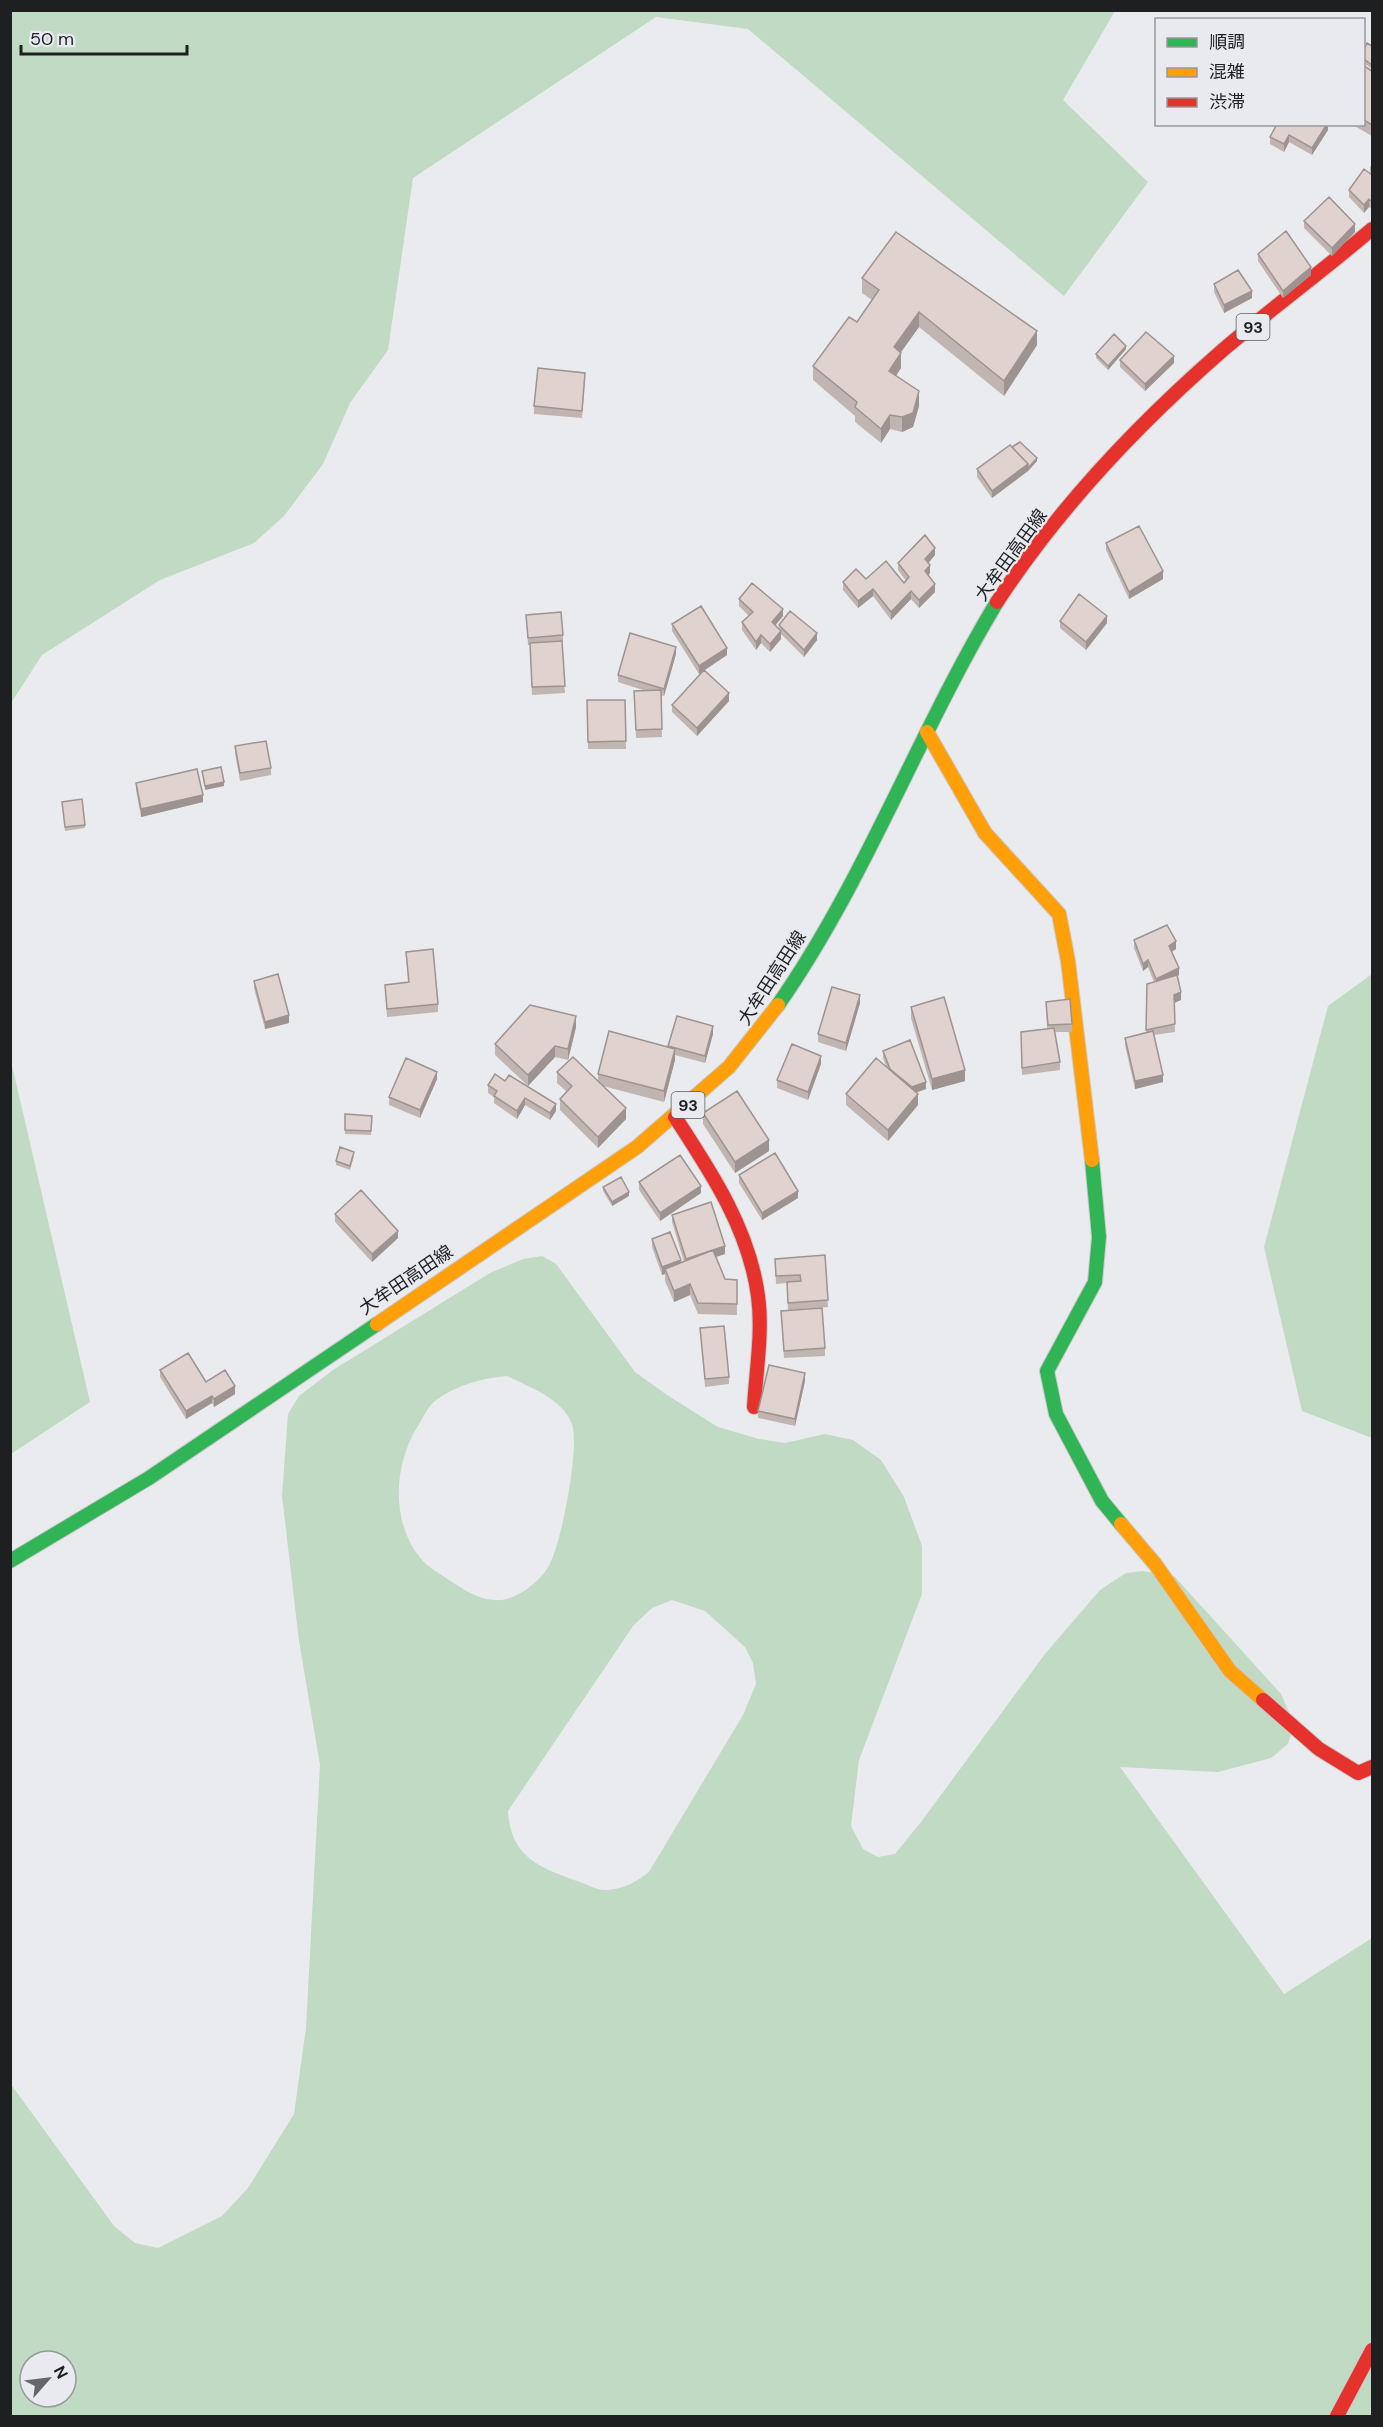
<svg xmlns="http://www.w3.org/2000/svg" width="1383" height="2427" viewBox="0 0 1383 2427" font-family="'DM Sans','Noto Sans JP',sans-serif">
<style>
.green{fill:#c0dac3;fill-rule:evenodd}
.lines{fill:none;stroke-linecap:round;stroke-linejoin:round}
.fast-casing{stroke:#c9c9cc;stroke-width:16}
.slow-casing{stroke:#c9c9cc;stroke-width:16}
.jam-casing{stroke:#c9c9cc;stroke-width:16}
.fast{stroke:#30b455;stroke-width:14}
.slow{stroke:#ff9f0a;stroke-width:14}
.jam{stroke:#e5322d;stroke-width:14}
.wall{fill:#c1b5b2}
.shaded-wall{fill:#9d9391}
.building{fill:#e0d2cf;stroke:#9d9391;stroke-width:1.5}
.labels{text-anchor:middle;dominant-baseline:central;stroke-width:4.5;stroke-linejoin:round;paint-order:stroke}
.shield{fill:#e8eaf0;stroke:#5b5c5f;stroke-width:1.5}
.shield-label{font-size:16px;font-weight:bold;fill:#1e1f21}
.street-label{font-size:18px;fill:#1e1f21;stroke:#e8eaf0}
</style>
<rect width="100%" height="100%" fill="#eaebee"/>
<path class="green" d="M11 10 1115 11 1063 100 1148 182 1064 296 748 29 656 17 413 178 388 350 350 403 323 464 284 516 254 543 160 580 42 655 11 703Z
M1372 974V1438L1302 1411 1264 1247 1328 1006Z
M11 1061 90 1402 11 1454H10Z
M542 1256 556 1264 635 1372 667 1395 718 1427 759 1439 785 1443 825 1434 853 1440 881 1460 904 1497 922 1546V1594L859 1760 851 1826 863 1849 878 1857 895 1854 921 1822 1045 1654 1100 1590 1126 1573 1143 1571 1174 1576 1281 1694 1294 1724 1288 1744 1271 1758 1218 1772 1120 1767 1284 1994 1372 1938V2416H11L10 2083 114 2226 135 2243 158 2248 222 2216 248 2188 294 2114 306 2028 320 1765 299 1641 282 1496 288 1414 299 1396 333 1370 490 1273 523 1259ZM507 1376C529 1387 562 1398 572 1424 580 1447 561 1549 547 1569 537 1584 514 1602 494 1600 477 1599 463 1589 449 1580 442 1575 433 1570 427 1565 390 1530 392 1466 418 1426 423 1418 428 1406 436 1400 457 1385 482 1378 507 1376ZM672 1600 705 1611 745 1647 753 1663 756 1684 743 1715 649 1872C636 1882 624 1889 607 1890 598 1891 586 1884 577 1881 538 1867 511 1857 508 1811L633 1626 652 1608ZM30 2361H66V2397H30Z"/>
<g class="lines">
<g class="fast-casing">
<path id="fast" d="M778 1005C866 879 918 733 997 602
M1092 1160 1099 1237 1095 1282 1047 1371 1056 1414 1102 1501 1121 1524
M10 1561 149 1478 377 1324"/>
</g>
<g class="slow-casing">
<path id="slow" d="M927 732 985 833 1059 914 1068 961 1092 1160
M377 1324 637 1147 729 1067 778 1005
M1121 1524 1155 1564 1230 1671 1263 1700"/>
</g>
<g class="jam-casing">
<path id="jam" d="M997 602C1059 507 1139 423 1224 349 1272 308 1324 270 1372 229
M675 1117C711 1172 749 1229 758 1296 763 1332 756 1371 754 1407
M1263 1700 1319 1749 1358 1773 1372 1767
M1337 2416 1372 2350"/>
</g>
<use href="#fast" class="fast"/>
<use href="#slow" class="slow"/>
<use href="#jam" class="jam"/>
</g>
<path class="wall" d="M1372 46V69L1364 63V50Z
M1364 66 1372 71V136L1351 124H1364Z
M1328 124V130L1312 155 1289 142 1284 152 1270 144V137Z
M1372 164V209L1369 207 1364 213 1349 197V190L1370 173V167Z
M1304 221 1355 232 1332 256 1304 228Z
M1258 254 1311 275 1283 298 1258 261Z
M862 278 1037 345 1004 396 919 327 900 353 901 368 896 376 919 406 913 427 902 432 890 429 881 443 855 422V416L813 380V366L857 322 872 300 862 293Z
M1214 284 1252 298 1224 313 1214 292Z
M1126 349 1108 370 1096 358V354Z
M1120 360 1174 363 1145 391 1120 367Z
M585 380 582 418 534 414V406Z
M1012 447 1037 461 1028 471 992 498 977 477V469Z
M1106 543 1163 579 1129 599 1106 550Z
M935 555 928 563 930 573 928 575 935 592 919 608 911 599 891 620 873 596 858 608 843 590V582L866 579 904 583 906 581 898 570V563Z
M739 599 783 616 776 625 779 630V625L817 640 804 657 781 634V639L770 652 761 643 756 650 742 630V622L749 616 739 606Z
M526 615 563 635V642H562L565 693 532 695 530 645H528Z
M1060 621 1107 623 1086 650 1060 628Z
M672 624 727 655 704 670 729 701 697 736 672 712V705L704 670 699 674 672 631Z
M676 654 664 696 661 695 662 737 636 738 634 691H646L618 682V675Z
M587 700H625L626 749H588Z
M235 746 271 768V775L240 781 235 753Z
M136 783 203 802 141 817 136 790Z
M62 802 85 825V828L65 831Z
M1134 940 1176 949 1172 952 1179 975 1178 976 1181 1000 1174 1003 1175 1032 1154 1035 1163 1082 1135 1089 1125 1045V1038L1146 1032 1147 984 1154 982 1148 967 1143 971 1134 948Z
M406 952 438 1004V1012L387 1017 385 985 408 982Z
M254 981 289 1023 265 1029 254 988Z
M1046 1002 1072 1024V1032H1055L1060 1062V1070L1022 1075 1021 1032 1047 1029Z
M860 1003 846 1051 818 1042V1034Z
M911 1007 965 1081 932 1090 911 1018Z
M576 1027 568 1060 555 1057 528 1086 495 1055V1044Z
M713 1034 705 1063 675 1055V1060L664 1102 603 1086 626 1119 598 1148 560 1110V1099L567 1092 557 1083V1072L598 1081V1074L668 1047V1046Z
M883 1051 926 1089 917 1092 918 1105 888 1141 846 1105V1094L886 1066 883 1058Z
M821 1064 808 1100 777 1088V1080Z
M495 1074 556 1111 550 1120 525 1105 517 1119 494 1103V1097L488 1093V1085Z
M437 1079 420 1118 389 1105V1097Z
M703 1113 769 1151 735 1173 703 1124Z
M345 1114 372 1116 371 1135 345 1134Z
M354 1156 350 1170 336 1165V1161Z
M739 1175 798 1198 762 1220 739 1183Z
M639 1182 701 1193 660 1221 639 1190Z
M603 1187 629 1196 612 1206 603 1191Z
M335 1214 398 1238 372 1262 335 1222Z
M672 1215 725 1254 716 1257 725 1279 737 1280V1315L698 1314 690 1295 674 1302 665 1281V1274L662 1275 652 1247V1239L681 1263 684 1262 672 1222Z
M825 1255 828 1307 788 1310 787 1283 776 1284 775 1259Z
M781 1311 825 1348V1356L784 1358Z
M700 1328 729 1377V1384L705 1387Z
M160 1370 206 1382 235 1394 214 1407 212 1403 186 1419 160 1377Z
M805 1381 795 1426 758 1418V1411Z"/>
<path class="shaded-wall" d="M1327 124H1328V130L1312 155V148Z
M1289 135V142L1284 152V144Z
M1369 199V207L1364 213V205Z
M1355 224V232L1332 256V248Z
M1311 267V275L1283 298V291Z
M1252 291V298L1224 313V305Z
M919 312V327L894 362V347Z
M1037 331V345L1004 396V381Z
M1126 346V349L1108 370V366Z
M901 353V368L889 386V371Z
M1174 356V363L1145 391V384Z
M919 391V406L913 427 902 432V417Z
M890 415V429L881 443V429Z
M1037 458V461L1028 471 992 498V491Z
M935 548V555L925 567V559Z
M930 565V573L925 578V571Z
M1163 571V579L1129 599V592Z
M935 584V592L919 608V600Z
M873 589V596L858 608V601Z
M911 591V599L891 620V612Z
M783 609V616L772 629V622Z
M1107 616V623L1086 650V642Z
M781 631V639L770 652V644Z
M817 633V640L804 657V650Z
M761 635V643L756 650V642Z
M676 647V654L664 696V689Z
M727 648V655L699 674V666Z
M729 693V701L697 736V728Z
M224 782V786L205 790V786Z
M203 795V802L141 817V809Z
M1176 941V949L1169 953V946Z
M1148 960V967L1143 971V964Z
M1179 968V975L1156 987V979Z
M1181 992V1000L1174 1003V995Z
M860 995V1003L846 1051V1043Z
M289 1015V1023L265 1029V1022Z
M576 1016V1027L568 1060V1049Z
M713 1026V1034L705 1063V1056Z
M555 1046V1057L528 1086V1075Z
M675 1049V1060L664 1102V1091Z
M821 1056V1064L808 1100V1092Z
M965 1070V1081L932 1090V1079Z
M437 1072V1079L420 1118V1110Z
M1163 1075V1082L1135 1089V1081Z
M926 1082V1089L912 1094V1087Z
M918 1094V1105L888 1141V1130Z
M525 1098V1105L517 1119V1111Z
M556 1104V1111L550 1120V1113Z
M626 1108V1119L598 1148V1137Z
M769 1140V1151L735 1173V1162Z
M701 1186V1193L660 1221V1213Z
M798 1191V1198L762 1220V1213Z
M629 1192V1196L612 1206V1202Z
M398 1231V1238L372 1262V1254Z
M725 1246V1254L686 1266V1259Z
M681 1260V1268L665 1269V1274L662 1275V1267Z
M690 1284V1295L674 1302V1291Z
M805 1373V1381L795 1426V1419Z
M235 1386V1394L214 1407V1399Z
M212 1396V1403L186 1419V1411Z"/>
<path class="building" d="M1367 43 1372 46V65L1364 59V50Z
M1364 66 1372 71V125L1364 120Z
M1277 124H1327L1312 148 1289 135 1284 144 1270 137Z
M1364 169 1372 175V202L1369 199 1364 205 1349 190Z
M1329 197 1355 224 1332 248 1304 221Z
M1286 231 1311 267 1283 291 1258 254Z
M896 232 1037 331 1004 381 919 312 894 347 901 353 889 371 919 391 913 413 902 417 890 415 881 429 855 407 857 402 813 366 849 317 857 322 879 290 862 278Z
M1238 270 1252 291 1224 305 1214 284Z
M1146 332 1174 356 1145 384 1120 360Z
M1114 334 1126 346 1108 366 1096 354Z
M538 368 585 373 582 411 534 406Z
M1020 442 1037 458 1028 468V464L1012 447Z
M1010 445 1028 464 992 491 977 469Z
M1139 526 1163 571 1129 592 1106 543Z
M925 535 935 548 925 559 930 565 925 571 935 584 919 600 911 591 891 612 873 589 858 601 843 582 856 569 866 579 886 561 904 583 909 577 898 563Z
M752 583 783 609 772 622 781 631 770 644 761 635 756 642 742 622 753 612 739 599Z
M1079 594 1107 616 1086 642 1060 621Z
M701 606 727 648 699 666 672 624Z
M790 611 817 633 804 650 779 625Z
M561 612 563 635 528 638 526 615Z
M630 633 676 647 664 689 618 675Z
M562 641 565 686 532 687 530 643Z
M704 670 729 693 697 728 672 705Z
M661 690 662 729 636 730 634 691Z
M587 700H625L626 741 588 742Z
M266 741 271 768 240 773 235 746Z
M221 767 224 782 205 786 202 771Z
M197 769 203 795 141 809 136 783Z
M82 799 85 825 65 827 62 802Z
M1167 925 1176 941 1169 946 1179 968 1156 979 1148 960 1143 964 1134 940Z
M433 949 438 1004 387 1009 385 985 409 982 406 952Z
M278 974 289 1015 265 1022 254 981Z
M1177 975 1181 992 1174 995 1175 1024 1146 1030 1147 984Z
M832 987 860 995 846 1043 818 1034Z
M944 997 965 1070 932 1079 911 1007Z
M1070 999 1072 1024 1048 1025 1046 1002Z
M530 1005 576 1016 568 1049 555 1046 528 1075 495 1044Z
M677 1016 713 1026 705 1056 668 1046Z
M1054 1028 1060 1062 1022 1068 1021 1032Z
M609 1031 675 1049 664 1091 598 1074Z
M1153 1031 1163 1075 1135 1081 1125 1038Z
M910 1040 926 1082 912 1087 890 1069 883 1051Z
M792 1044 821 1056 808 1092 777 1080Z
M573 1057 626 1108 598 1137 560 1099 572 1086 557 1072Z
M406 1058 437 1072 420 1110 389 1097Z
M876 1058 918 1094 888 1130 846 1094Z
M495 1074 505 1081 509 1075 556 1104 550 1113 525 1098 517 1111 494 1096 497 1091 488 1085Z
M737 1091 769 1140 735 1162 703 1113Z
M345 1114 372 1116 371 1131 345 1130Z
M340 1147 354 1152 350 1166 336 1161Z
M775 1153 798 1191 762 1213 739 1175Z
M680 1155 701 1186 660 1213 639 1182Z
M621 1177 629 1192 612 1202 603 1187Z
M361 1190 398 1231 372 1254 335 1214Z
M711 1202 725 1246 686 1259 672 1215Z
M670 1232 681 1260 662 1267 652 1239Z
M713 1250 725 1279 737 1280V1304L698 1303 690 1284 674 1291 665 1269Z
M825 1255 828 1300 788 1303 787 1282 801 1281 800 1275 776 1276 775 1259Z
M822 1308 825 1348 784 1351 781 1311Z
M724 1326 729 1377 705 1379 700 1328Z
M188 1353 206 1382 225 1370 235 1386 214 1399 212 1396 186 1411 160 1370Z
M769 1365 805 1373 795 1419 758 1411Z"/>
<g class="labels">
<g class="shield">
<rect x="1236.5" y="314" width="33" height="26" rx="4.5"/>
<rect x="671.5" y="1092" width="33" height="26" rx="4.5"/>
</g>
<g class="shield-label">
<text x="1253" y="327">93</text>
<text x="688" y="1105">93</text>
</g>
<g class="street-label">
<text transform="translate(1011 555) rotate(-54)">大牟田高田線</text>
<text transform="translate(772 978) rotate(-57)">大牟田高田線</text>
<text transform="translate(406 1280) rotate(-34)">大牟田高田線</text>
</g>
</g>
<rect width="1383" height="2427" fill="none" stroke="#1e1f21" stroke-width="24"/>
<rect x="1155" y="18" width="210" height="108" fill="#e8eaf0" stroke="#97999d" stroke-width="1.5"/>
<rect x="1167" y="38" width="30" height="9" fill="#30b455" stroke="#97999d" stroke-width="1.5"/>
<text x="1209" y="48" font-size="18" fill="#1e1f21">順調</text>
<rect x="1167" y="68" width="30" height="9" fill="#ff9f0a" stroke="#97999d" stroke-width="1.5"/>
<text x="1209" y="78" font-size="18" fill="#1e1f21">混雑</text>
<rect x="1167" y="98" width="30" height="9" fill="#e5322d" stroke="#97999d" stroke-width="1.5"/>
<text x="1209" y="108" font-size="18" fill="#1e1f21">渋滞</text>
<g transform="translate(48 2379) rotate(62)"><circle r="28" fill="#e8eaf0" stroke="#97999d" stroke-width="1.5"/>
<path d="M0-4.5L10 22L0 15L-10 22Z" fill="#656669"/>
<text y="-9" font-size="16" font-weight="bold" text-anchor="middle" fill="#1e1f21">N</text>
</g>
<path d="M21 45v9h166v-9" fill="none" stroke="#1e1f21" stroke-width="3"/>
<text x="30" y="45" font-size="18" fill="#1e1f21" stroke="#e8eaf0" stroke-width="4.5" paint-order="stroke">50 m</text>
</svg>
